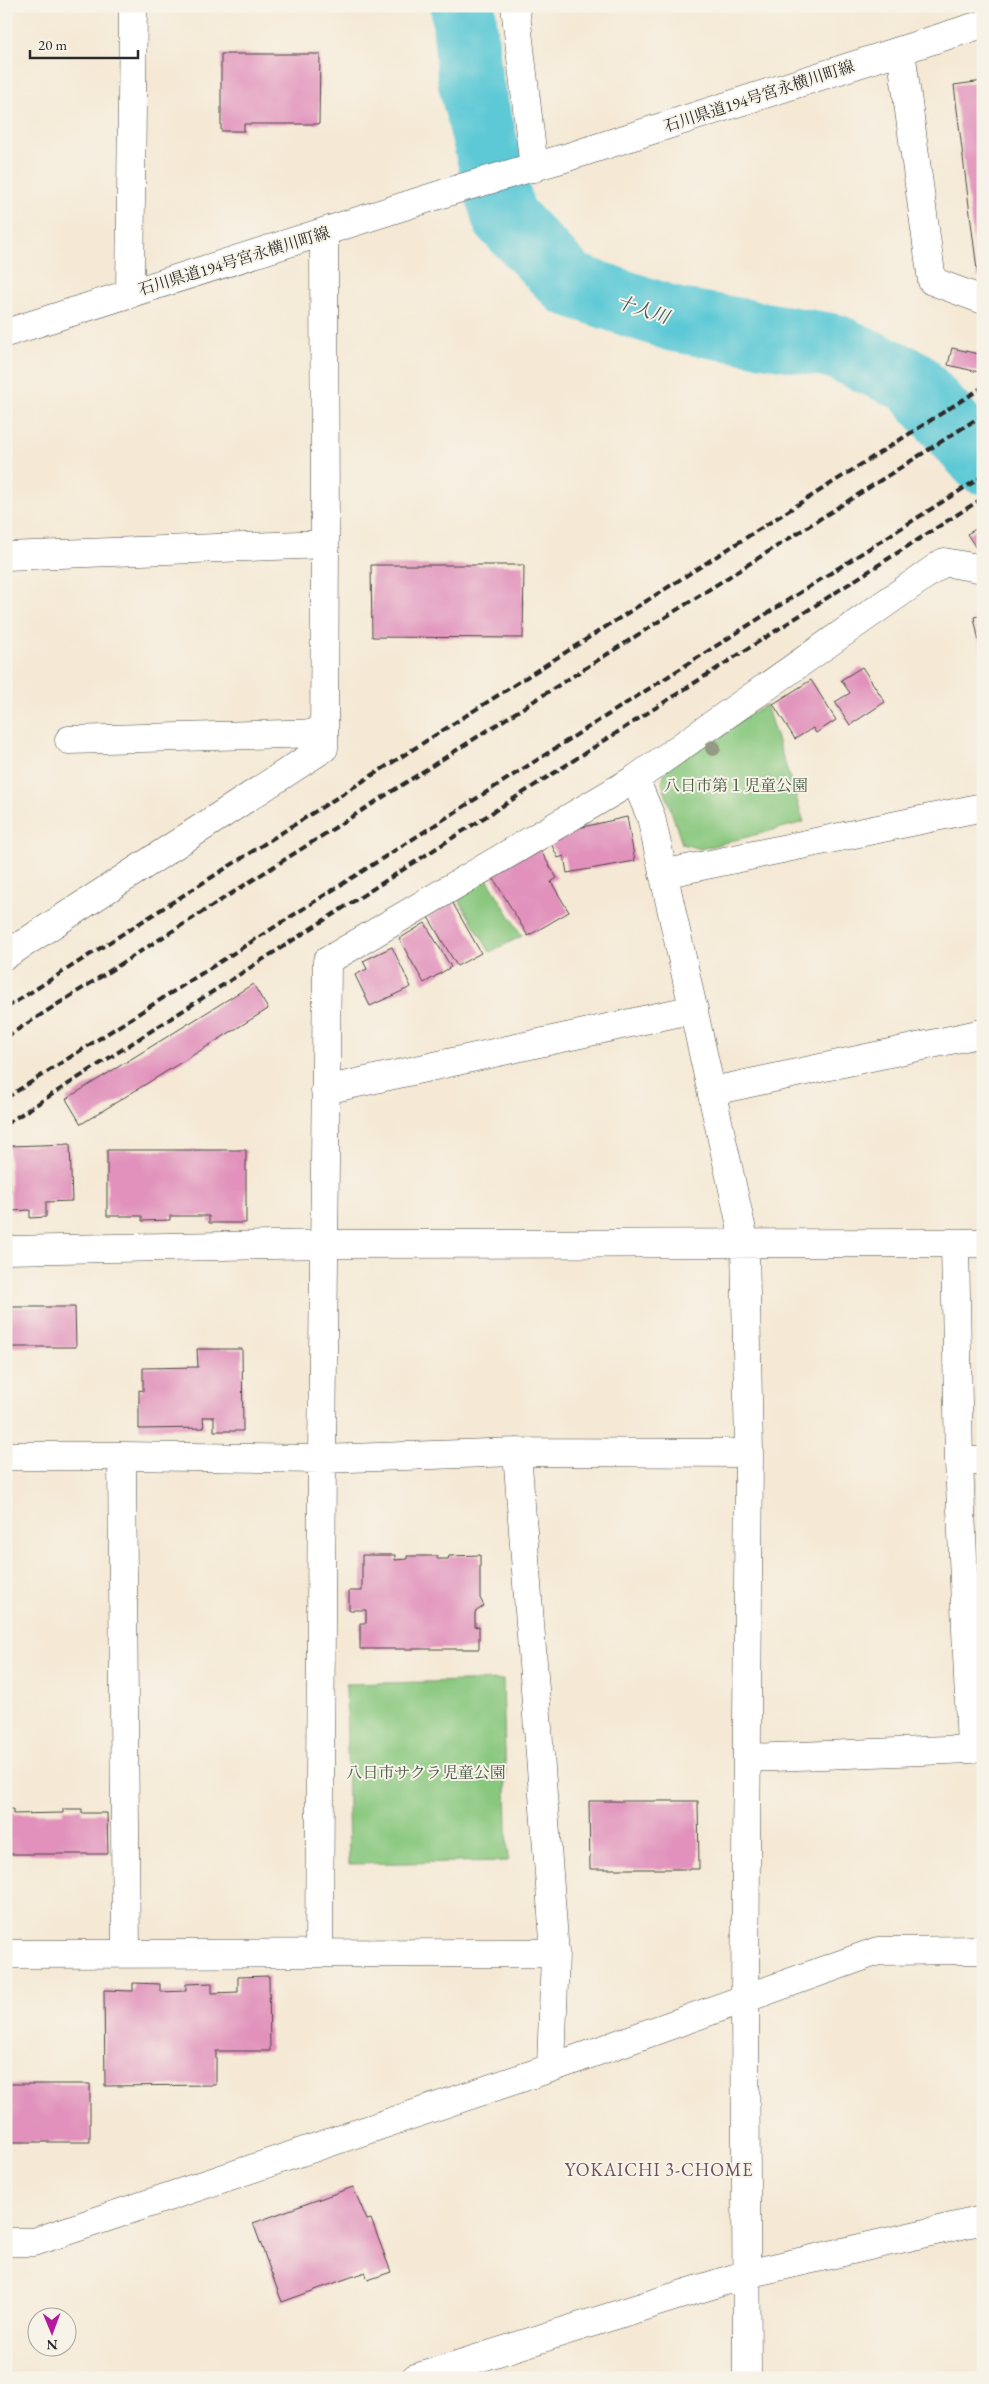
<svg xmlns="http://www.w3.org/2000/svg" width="989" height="2384" viewBox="0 0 989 2384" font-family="'EB Garamond','Noto Serif JP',serif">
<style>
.green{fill:#88c77e;stroke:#5a7954}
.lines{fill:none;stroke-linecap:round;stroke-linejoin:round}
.river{stroke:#5dc9d6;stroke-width:65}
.building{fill:#e191bb}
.minor-casing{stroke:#494844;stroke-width:29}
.major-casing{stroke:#494844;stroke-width:29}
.minor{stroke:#fff;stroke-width:28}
.major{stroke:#fff;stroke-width:28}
.rail{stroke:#2b2b2b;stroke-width:4;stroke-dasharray:8 4;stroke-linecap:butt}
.tree{fill:#959a85}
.labels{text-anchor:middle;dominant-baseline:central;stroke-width:4;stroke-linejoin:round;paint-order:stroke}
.street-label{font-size:16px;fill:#2b2b2b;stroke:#f7f3e8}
.park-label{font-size:16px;fill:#475a44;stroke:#f7f3e8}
.water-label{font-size:18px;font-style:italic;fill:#3a5a5e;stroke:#f7f3e8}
.neighbourhood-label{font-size:18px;letter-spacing:1px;fill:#6b4f5d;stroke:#f7f3e8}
</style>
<rect width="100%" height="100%" fill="#f7f3e8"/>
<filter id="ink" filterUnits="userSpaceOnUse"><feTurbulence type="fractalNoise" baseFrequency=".02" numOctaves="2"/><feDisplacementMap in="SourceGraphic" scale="10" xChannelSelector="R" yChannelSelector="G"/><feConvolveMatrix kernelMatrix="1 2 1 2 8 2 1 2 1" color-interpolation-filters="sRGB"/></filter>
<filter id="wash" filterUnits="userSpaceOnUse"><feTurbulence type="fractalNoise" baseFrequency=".0096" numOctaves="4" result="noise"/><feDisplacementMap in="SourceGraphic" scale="20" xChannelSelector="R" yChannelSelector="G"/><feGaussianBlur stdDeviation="1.12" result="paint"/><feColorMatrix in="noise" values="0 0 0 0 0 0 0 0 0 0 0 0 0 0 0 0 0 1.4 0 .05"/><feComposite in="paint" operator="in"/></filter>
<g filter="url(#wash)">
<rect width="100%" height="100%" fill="#f5e9d5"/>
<path class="green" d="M766 705 804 822 701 849 682 844 662 783 666 764Z
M484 874 522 936 490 952 453 890Z
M503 1680 508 1861 349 1864 346 1684Z"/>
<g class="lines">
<path class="river" d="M463 6 470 81 504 217 569 284 676 320 834 346 911 381 983 462"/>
</g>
<g id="blocks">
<path class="building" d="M221 54H320L319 124H244V131H221Z
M983 81V278H978L954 85Z
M952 348 983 355V373L948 365Z
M983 525V544L976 548 967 534Z
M371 565H524L523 638 372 637Z
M983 615V657H982L974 617Z
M862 667 885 702 850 725 835 702 850 693 841 680Z
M811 680 836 720 816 733 813 728 795 739 773 704Z
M627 817 635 861 567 873 564 856 558 858 547 835Z
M536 843 557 878 551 882 569 912 528 936 489 871Z
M452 902 481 953 457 966 428 917Z
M425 923 451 967 424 983 399 939Z
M392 947 411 987 370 1006 355 975 367 969 363 961Z
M253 984 268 1009 81 1124 66 1099Z
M70 1144 72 1201 46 1202V1217L30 1218V1210L11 1211 9 1146Z
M107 1150H246V1223H209V1216H170V1220L142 1221V1216H107Z
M6 1307H75L76 1347H6Z
M197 1349H242L243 1431H214V1417H203L204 1428 139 1429V1390L143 1391V1368L198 1367Z
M362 1555H395V1560L407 1559V1556H437V1559H448L449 1556 480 1555V1598L484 1606 475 1612V1627L479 1626V1649H360V1623H366V1610H349V1591H362Z
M589 1801H698L699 1869H590Z
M6 1809H13V1814L63 1813V1809H82V1813H107L108 1854H6Z
M269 1976 270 2051H216V2085L105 2086 104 1990 133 1991V1983L160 1984V1992L186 1991V1984L212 1983V1993L238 1992V1977Z
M6 2084H90V2142H6Z
M353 2187 367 2220 371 2219 391 2272 368 2280 365 2272 282 2302 253 2223Z"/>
</g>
</g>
<g filter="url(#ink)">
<use href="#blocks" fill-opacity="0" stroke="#494844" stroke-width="1"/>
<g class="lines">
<g class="minor-casing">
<path id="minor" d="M515 6 534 168
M901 51 932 281 983 300
M130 294 133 6
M6 556 325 544
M69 740 324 733
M663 874 983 807
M6 955 324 748 325 544 324 234
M325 1090 694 1009
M713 1091 983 1033
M955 1243H983
M6 1250 325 1244 955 1243 959 1461H983
M517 1452 322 1459 327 961 635 779
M749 1453 745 1244 651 817 635 779 944 562 983 569
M6 1456H122
M747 1758 971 1749 959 1461
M126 1952 122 1456 322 1459 319 1953
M555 1953 517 1452 749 1453 745 1998 747 2378
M6 1954 555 1953 551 2068 878 1951 983 1950
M6 2242H34L551 2068
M415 2378 747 2274 983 2220"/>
</g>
<g class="major-casing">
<path id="major" d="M6 333 461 188 568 157 983 24"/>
</g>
<use href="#minor" class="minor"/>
<use href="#major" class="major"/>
<path class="rail" d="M6 1008 983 387
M6 1037 983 415
M6 1098 983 476
M6 1124 983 498"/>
</g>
<circle class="tree" cx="713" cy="748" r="8"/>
</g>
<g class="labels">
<g class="street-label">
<text transform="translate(759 96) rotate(-18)">石川県道194号宮永横川町線</text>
<text transform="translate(234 261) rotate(-17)">石川県道194号宮永横川町線</text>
</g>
<g class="park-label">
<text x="736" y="785">八日市第１児童公園</text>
<text x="426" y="1772">八日市サクラ児童公園</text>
</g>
<g class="water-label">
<text transform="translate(643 309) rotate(18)">十人川</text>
</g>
<g class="neighbourhood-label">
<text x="659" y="2169">YOKAICHI 3-CHOME</text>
</g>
</g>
<rect width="989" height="2384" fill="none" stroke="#f7f3e8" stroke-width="25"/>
<g transform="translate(52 2332) rotate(179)"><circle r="24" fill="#f7f3e8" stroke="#a5a39c"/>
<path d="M0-4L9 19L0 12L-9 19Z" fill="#b5179e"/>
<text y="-8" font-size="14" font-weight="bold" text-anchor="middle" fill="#2b2b2b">N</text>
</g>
<path d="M30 50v8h108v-8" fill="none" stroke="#2b2b2b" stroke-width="2.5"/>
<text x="38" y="50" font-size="15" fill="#2b2b2b" stroke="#f7f3e8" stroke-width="4" paint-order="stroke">20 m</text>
</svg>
